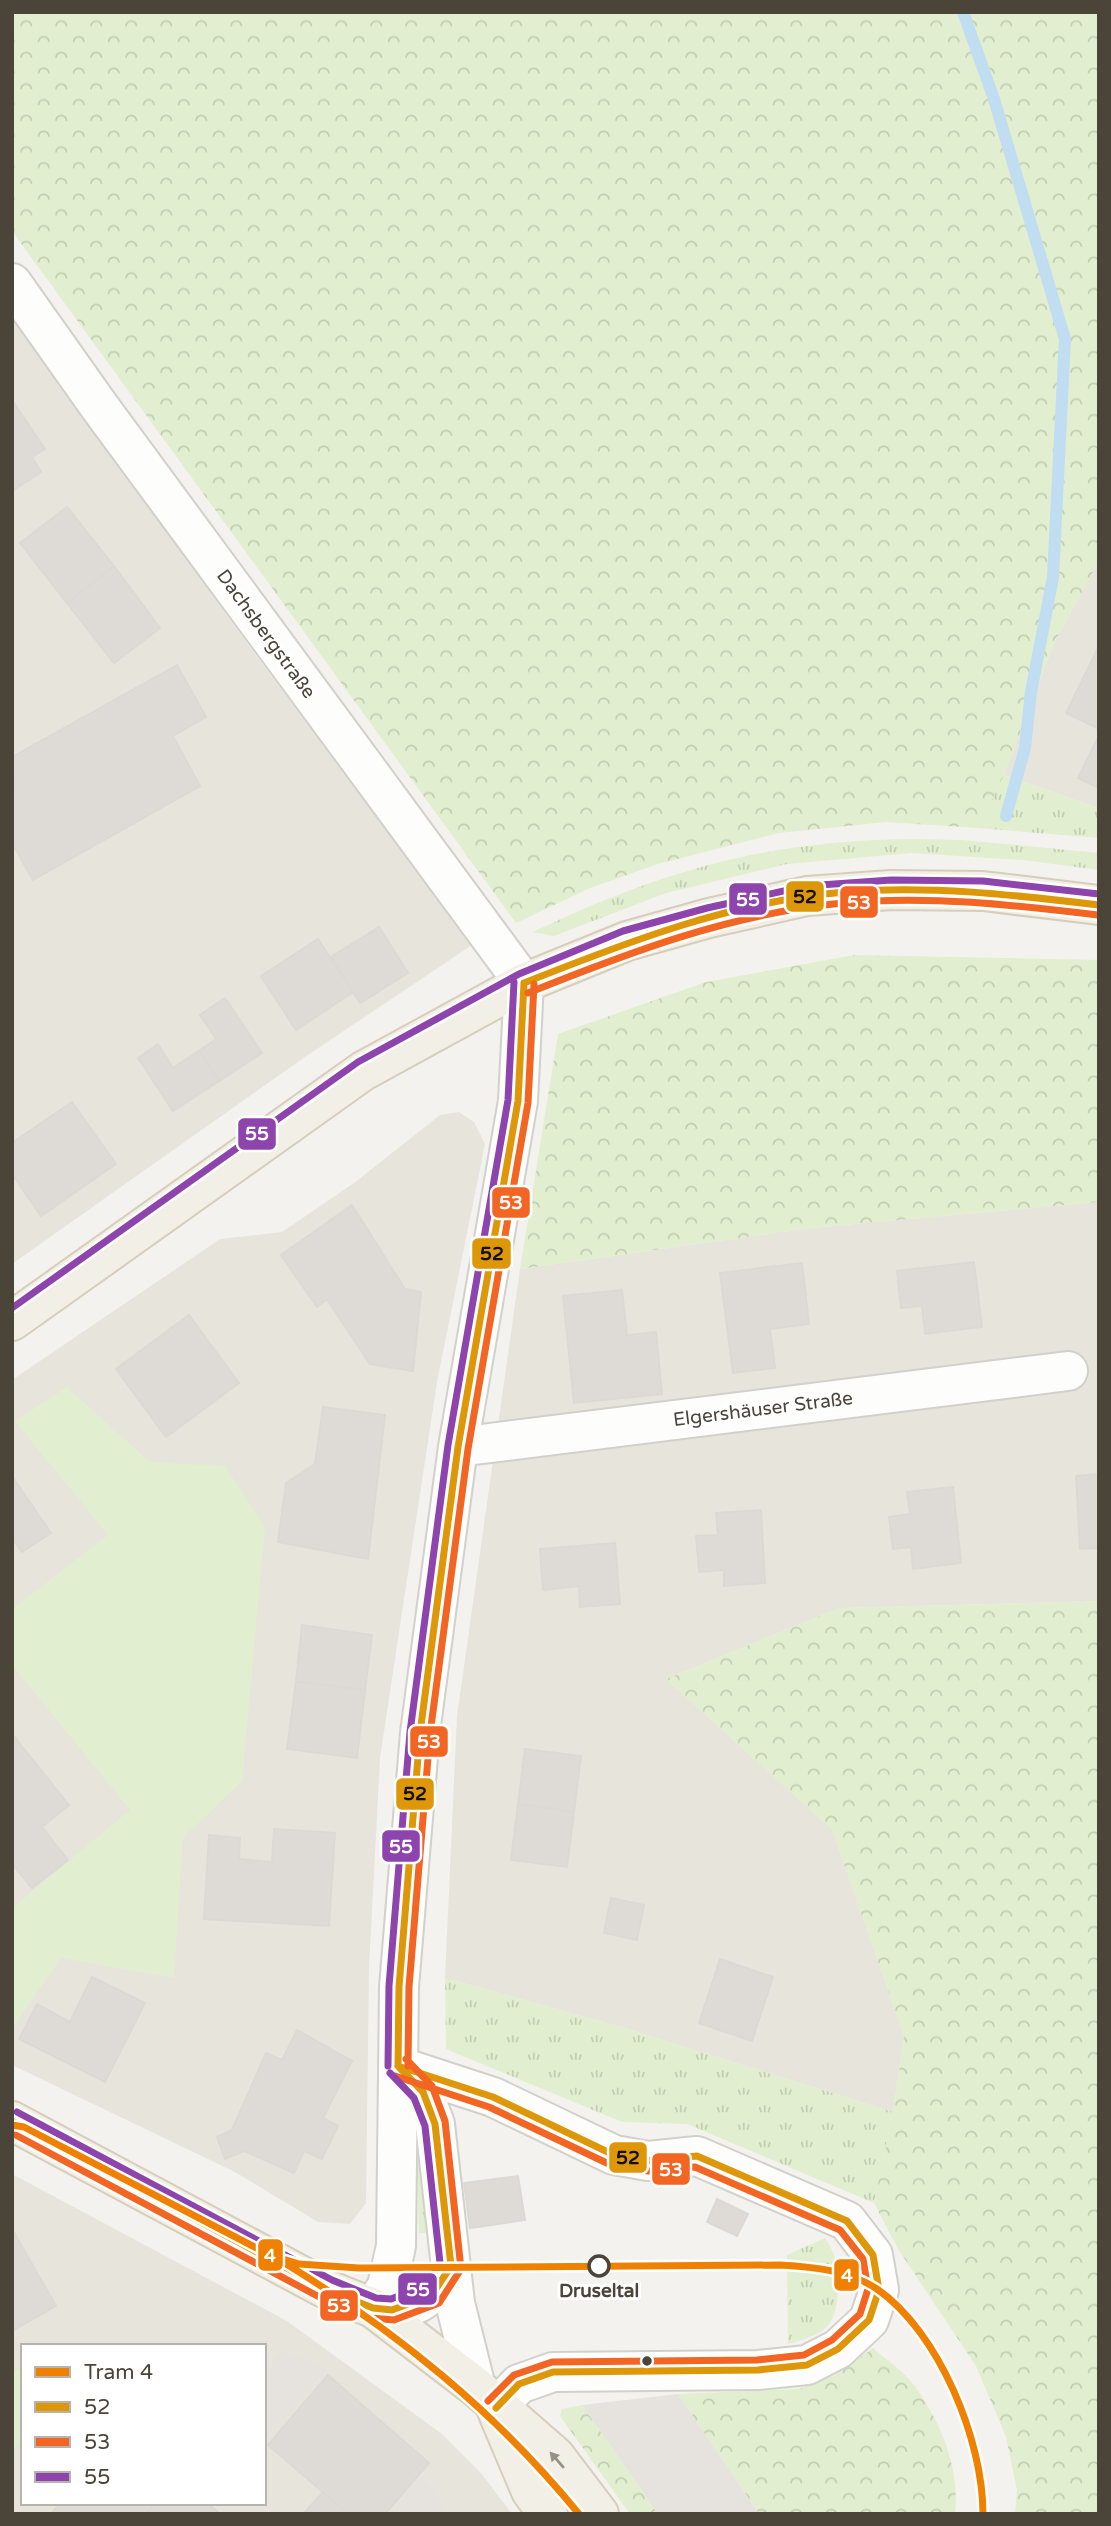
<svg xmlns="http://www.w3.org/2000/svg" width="1111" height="2526" viewBox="0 0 1111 2526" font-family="'Varela Round',sans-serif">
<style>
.residential{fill:#e7e4dc;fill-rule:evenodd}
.grass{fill:url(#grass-tufts)}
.forest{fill:url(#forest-crowns)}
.green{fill:#e1eecf}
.parking{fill:#e6e3df}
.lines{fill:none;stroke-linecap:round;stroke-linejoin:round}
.stream{stroke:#c0ddf1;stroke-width:12}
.building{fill:#dedbd6;stroke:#dcd9d4;stroke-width:2}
.minor-casing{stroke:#d2d0cb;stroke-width:42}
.major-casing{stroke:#d6cebb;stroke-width:42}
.minor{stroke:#fdfdfc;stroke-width:38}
.major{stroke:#f2efe6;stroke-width:38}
.bus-1-casing{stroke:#fff;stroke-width:12}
.bus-2-casing{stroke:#fff;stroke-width:12}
.bus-3-casing{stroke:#fff;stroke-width:12}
.bus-1{stroke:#dd9709;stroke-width:7}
.bus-2{stroke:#f26522;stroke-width:7}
.bus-3{stroke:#8e44ad;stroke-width:7}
.tram-1-casing{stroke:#fff;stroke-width:12}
.tram-1{stroke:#f08100;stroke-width:7}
.oneway{fill:#969187}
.stop-dot{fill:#fff;stroke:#4b4439;stroke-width:3.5}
.bus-dot{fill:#4b4439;stroke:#fff;stroke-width:2.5}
.labels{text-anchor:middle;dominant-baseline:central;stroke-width:6;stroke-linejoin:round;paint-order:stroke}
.street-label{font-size:19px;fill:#4b4439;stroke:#fff}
.stop-label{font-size:19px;font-weight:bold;fill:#4b4439;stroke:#fff}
.line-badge{stroke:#fff;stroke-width:2.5}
.badge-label{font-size:19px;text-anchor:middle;font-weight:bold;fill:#fff}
.pale-badge-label{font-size:19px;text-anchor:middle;font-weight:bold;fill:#111}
</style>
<defs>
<pattern id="grass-tufts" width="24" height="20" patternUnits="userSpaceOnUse" patternTransform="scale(1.75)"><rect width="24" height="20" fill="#e1eecf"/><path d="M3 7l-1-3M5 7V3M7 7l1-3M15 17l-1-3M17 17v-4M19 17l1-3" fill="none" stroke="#c3cdb2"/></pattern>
<pattern id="forest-crowns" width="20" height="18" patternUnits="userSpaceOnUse" patternTransform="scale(1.75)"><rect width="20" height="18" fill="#e1eecf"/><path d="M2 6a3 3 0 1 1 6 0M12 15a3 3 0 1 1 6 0" fill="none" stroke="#c3cdb2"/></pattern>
</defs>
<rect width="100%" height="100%" fill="#f4f2ee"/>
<path class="residential" d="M12 316 241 635 472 945 305 1057 12 1264Z
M1099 561V808L1004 775 1054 643Z
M459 1112 474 1122 485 1144 437 1382 380 1758 369 1968 366 2203 350 2224 318 2222 235 2172 12 2065V1380L220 1239 282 1232 354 1183 440 1115Z
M1099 1202V1601L840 1608 666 1679 832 1829 904 2036 893 2112 621 2027 445 1978 457 1716 520 1269 810 1228Z
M12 2174 287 2321 442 2434 481 2473 512 2514H12ZM23 2346H264V2503H23Z"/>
<path class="grass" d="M1004 775 1099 808V838L978 828Z
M911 839 962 840 1099 853V870L1023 860 912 853 787 864 666 893 554 936 533 932C664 870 765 841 911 839Z
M445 1978 621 2027 893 2112 874 2203 687 2124 622 2122 446 2049Z
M421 2141 426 2233H419L416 2153Z
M825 2238C837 2256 839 2269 838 2290 836 2329 823 2334 788 2344L787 2255Z"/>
<path class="forest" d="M12 12H1099V561L1054 643 1004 775 978 828 886 822 779 833 658 864 590 888 516 923 12 231Z
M854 955 1099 960V1202L810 1228 520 1269 558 1034 706 982Z
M1099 1601V2514H1015L1017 2490 1006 2437 976 2366 898 2249 874 2203 893 2112 904 2036 832 1830 666 1679 840 1608Z
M873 2348C886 2360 904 2371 914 2385 941 2422 960 2468 955 2514H759L678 2394 798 2389 836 2375Z
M582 2405 658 2514H630L560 2416 562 2409Z"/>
<path class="green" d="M67 1387 150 1462 225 1466 265 1527 242 1781 183 1838 174 1978 61 1958 12 2029V1908L130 1810 12 1665V1609L108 1535 15 1421Z
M23 2367V2437L12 2454V2373Z"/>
<path class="parking" d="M281 2351 328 2369 264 2439V2371Z
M678 2394 759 2514H658L582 2405Z
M421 2476 438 2492 445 2514H391Z"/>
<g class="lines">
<path class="stream" d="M963 12 994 99 1065 339 1053 577 1031 692 1025 748 1006 816"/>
</g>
<path class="building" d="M12 400 45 449 32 457 41 472 12 491Z
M67 507 114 566 67 603 20 543Z
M114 566 160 628 114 663 67 603Z
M1099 646V729L1066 713Z
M177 665 206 717 173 736 200 786 33 880 12 843V788L16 786 12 780V757Z
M1099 735V788L1078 778Z
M379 927 408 973 360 1003 331 957Z
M318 939 353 992 296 1030 261 976Z
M225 998 262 1053 219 1081 199 1051 216 1039 200 1015Z
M158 1044 173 1068 199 1051 219 1081 173 1111 138 1058Z
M72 1102 116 1164 41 1216 12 1174V1143Z
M352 1205 405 1289 421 1292 413 1371 370 1364 327 1299 317 1307 281 1255Z
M974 1262 982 1327 925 1334 922 1306 901 1308 897 1271Z
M802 1263 809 1324 770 1329 775 1368 733 1373 720 1273Z
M622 1290 627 1335 656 1332 662 1394 574 1403 563 1296Z
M189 1315 239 1383 166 1437 116 1369Z
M323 1407 385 1415 368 1559 278 1542 286 1483 315 1464Z
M1099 1474V1548L1080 1549 1076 1476Z
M12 1476 51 1533 22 1552 12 1538Z
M953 1487 961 1563 913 1569 911 1547 893 1549 889 1517 910 1514 907 1492Z
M761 1510 765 1583 724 1586V1570L699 1572 696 1536 718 1535 716 1513Z
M615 1543 620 1604 580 1607 579 1586 543 1590 540 1549Z
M302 1625 372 1635 365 1690 296 1681Z
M296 1681 365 1690 357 1758 287 1749Z
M12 1734 69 1805 42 1827 68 1860 32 1888 12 1864Z
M525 1749 581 1756 574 1812 518 1804Z
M518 1804 574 1812 567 1867 511 1860Z
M274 1829 335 1833 329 1926 204 1919 209 1835 240 1838 239 1859 272 1862Z
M611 1898 644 1905 637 1940 604 1933Z
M720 1959 773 1977 752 2041 699 2023Z
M92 1977 145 2003 105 2082 19 2039 37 2004 70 2022Z
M297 2030 352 2061 323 2118 338 2126 322 2159 304 2151 294 2173 244 2151 225 2159 217 2137 232 2130 266 2053 282 2060Z
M518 2176 525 2220 470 2228 464 2183Z
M717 2199 748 2214 737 2236 707 2222Z
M12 2229 56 2306 12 2331Z
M328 2375 429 2463 385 2514H348L268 2445Z
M323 2492 348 2514H303Z
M60 2503H155L146 2514H51Z
M155 2503H208L220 2514H152L149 2511Z"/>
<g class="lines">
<g class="minor-casing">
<path id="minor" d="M12 283 99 406 524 983 518 1101 458 1447 420 1733 399 1987 396 2246 387 2286 373 2308C415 2313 430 2301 451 2266
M458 1447 1068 1371
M398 2066 493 2097 614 2155 648 2161 697 2156 847 2221 873 2255 879 2290 869 2320 838 2349 807 2365 758 2370 553 2372 519 2384 496 2408
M398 2066 423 2092 435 2124 455 2303 476 2387"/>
</g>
<g class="major-casing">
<path id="major" d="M12 1321 363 1071 524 983 627 941 709 918 807 896 891 890 983 891 1099 905
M12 2121 328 2290 373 2308 476 2387 555 2456 599 2514
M498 2413 531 2491 548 2514"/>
</g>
<use href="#minor" class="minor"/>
<use href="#major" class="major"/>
<g class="bus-1-casing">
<path id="bus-1" d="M524 983C627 942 733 901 845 892 929 885 1015 895 1099 905
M398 2066 399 1987 420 1733 458 1447 518 1101 524 983
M398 2066 493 2097 614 2155 648 2161 697 2156 847 2221 873 2255 879 2290 869 2320 838 2349 807 2365 758 2370 553 2372 519 2384 496 2408
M12 2121 328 2290 373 2308 392 2310 432 2295 451 2266 435 2124 423 2092 398 2066"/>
</g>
<g class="bus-2-casing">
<path id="bus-2" d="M528 993C630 952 733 913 843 903 928 895 1014 905 1098 915
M408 2066 409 1987 430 1734 468 1449 528 1103 534 984
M395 2076 489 2107 611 2165 648 2171 695 2167 840 2230 863 2259 868 2289 860 2314 832 2340 804 2355 757 2360 552 2362 514 2375 488 2401
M12 2133 323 2299 370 2318 394 2320 439 2303 461 2269 445 2121 432 2086 406 2059"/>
</g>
<g class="bus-3-casing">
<path id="bus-3" d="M12 1308 358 1062 519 974 623 931 707 908 806 886 891 880 983 881 1099 894
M388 2066 389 1986 410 1732 448 1445 508 1100 514 982
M17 2112 332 2280 376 2298 391 2299 425 2286 440 2263 425 2126 414 2098 390 2073"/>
</g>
<use href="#bus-1" class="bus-1"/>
<use href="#bus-2" class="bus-2"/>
<use href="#bus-3" class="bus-3"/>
<g class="tram-1-casing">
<path id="tram-1" d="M12 2125 24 2127 270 2255 299 2264 359 2268 780 2265C813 2267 849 2270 877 2289 939 2332 983 2440 983 2514
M283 2262C396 2331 495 2411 579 2514"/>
</g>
<use href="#tram-1" class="tram-1"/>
</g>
<defs><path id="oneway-solid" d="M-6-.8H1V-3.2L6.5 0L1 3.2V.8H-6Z" transform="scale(1.75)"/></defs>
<use class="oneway" href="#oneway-solid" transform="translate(557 2460) rotate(-131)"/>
<circle class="stop-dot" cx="599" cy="2266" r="10"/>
<circle class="bus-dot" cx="647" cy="2361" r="6"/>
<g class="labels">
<g class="street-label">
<text transform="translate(266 634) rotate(54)">Dachsbergstraße</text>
<text transform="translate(763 1409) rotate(-7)">Elgershäuser Straße</text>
</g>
<g class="stop-label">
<text x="599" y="2291">Druseltal</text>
</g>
</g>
<g class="line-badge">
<rect x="785" y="880" width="40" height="33" rx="7" fill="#dd9709"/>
<rect x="728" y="882" width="40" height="34" rx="7" fill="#8e44ad"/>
<rect x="839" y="885" width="40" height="34" rx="7" fill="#f26522"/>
<rect x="237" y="1117" width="40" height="34" rx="7" fill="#8e44ad"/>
<rect x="491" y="1186" width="40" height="33" rx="7" fill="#f26522"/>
<rect x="471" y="1237" width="41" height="33" rx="7" fill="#dd9709"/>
<rect x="409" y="1725" width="40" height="33" rx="7" fill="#f26522"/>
<rect x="395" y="1777" width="40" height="34" rx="7" fill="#dd9709"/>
<rect x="381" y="1829" width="40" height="34" rx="7" fill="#8e44ad"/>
<rect x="608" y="2141" width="40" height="33" rx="7" fill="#dd9709"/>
<rect x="651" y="2152" width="40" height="34" rx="7" fill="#f26522"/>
<rect x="257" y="2238" width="27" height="34" rx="7" fill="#f08100"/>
<rect x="833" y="2258" width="27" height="34" rx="7" fill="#f08100"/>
<rect x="397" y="2272" width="41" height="34" rx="7" fill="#8e44ad"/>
<rect x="319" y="2289" width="40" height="33" rx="7" fill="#f26522"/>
</g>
<g class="badge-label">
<text x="748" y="906">55</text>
<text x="859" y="909">53</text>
<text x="257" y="1140">55</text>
<text x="511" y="1209">53</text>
<text x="429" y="1748">53</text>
<text x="401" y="1853">55</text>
<text x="671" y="2176">53</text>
<text x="270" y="2262">4</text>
<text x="847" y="2282">4</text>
<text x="418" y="2296">55</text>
<text x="339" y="2312">53</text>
</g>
<g class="pale-badge-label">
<text x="805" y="903">52</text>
<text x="492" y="1260">52</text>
<text x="415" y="1800">52</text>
<text x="628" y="2164">52</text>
</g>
<rect width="1111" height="2526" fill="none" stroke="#4b4439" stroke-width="28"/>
<rect x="21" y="2344" width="245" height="161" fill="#ffffff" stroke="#b7b4b0" stroke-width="2"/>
<rect x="35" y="2367" width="35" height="10" fill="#f08100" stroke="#b7b4b0" stroke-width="2"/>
<text x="84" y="2379" font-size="21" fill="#4b4439">Tram 4</text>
<rect x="35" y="2402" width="35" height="10" fill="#dd9709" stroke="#b7b4b0" stroke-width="2"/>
<text x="84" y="2414" font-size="21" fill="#4b4439">52</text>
<rect x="35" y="2437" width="35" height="10" fill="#f26522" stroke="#b7b4b0" stroke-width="2"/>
<text x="84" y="2449" font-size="21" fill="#4b4439">53</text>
<rect x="35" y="2472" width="35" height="10" fill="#8e44ad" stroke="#b7b4b0" stroke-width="2"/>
<text x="84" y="2484" font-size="21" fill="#4b4439">55</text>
</svg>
